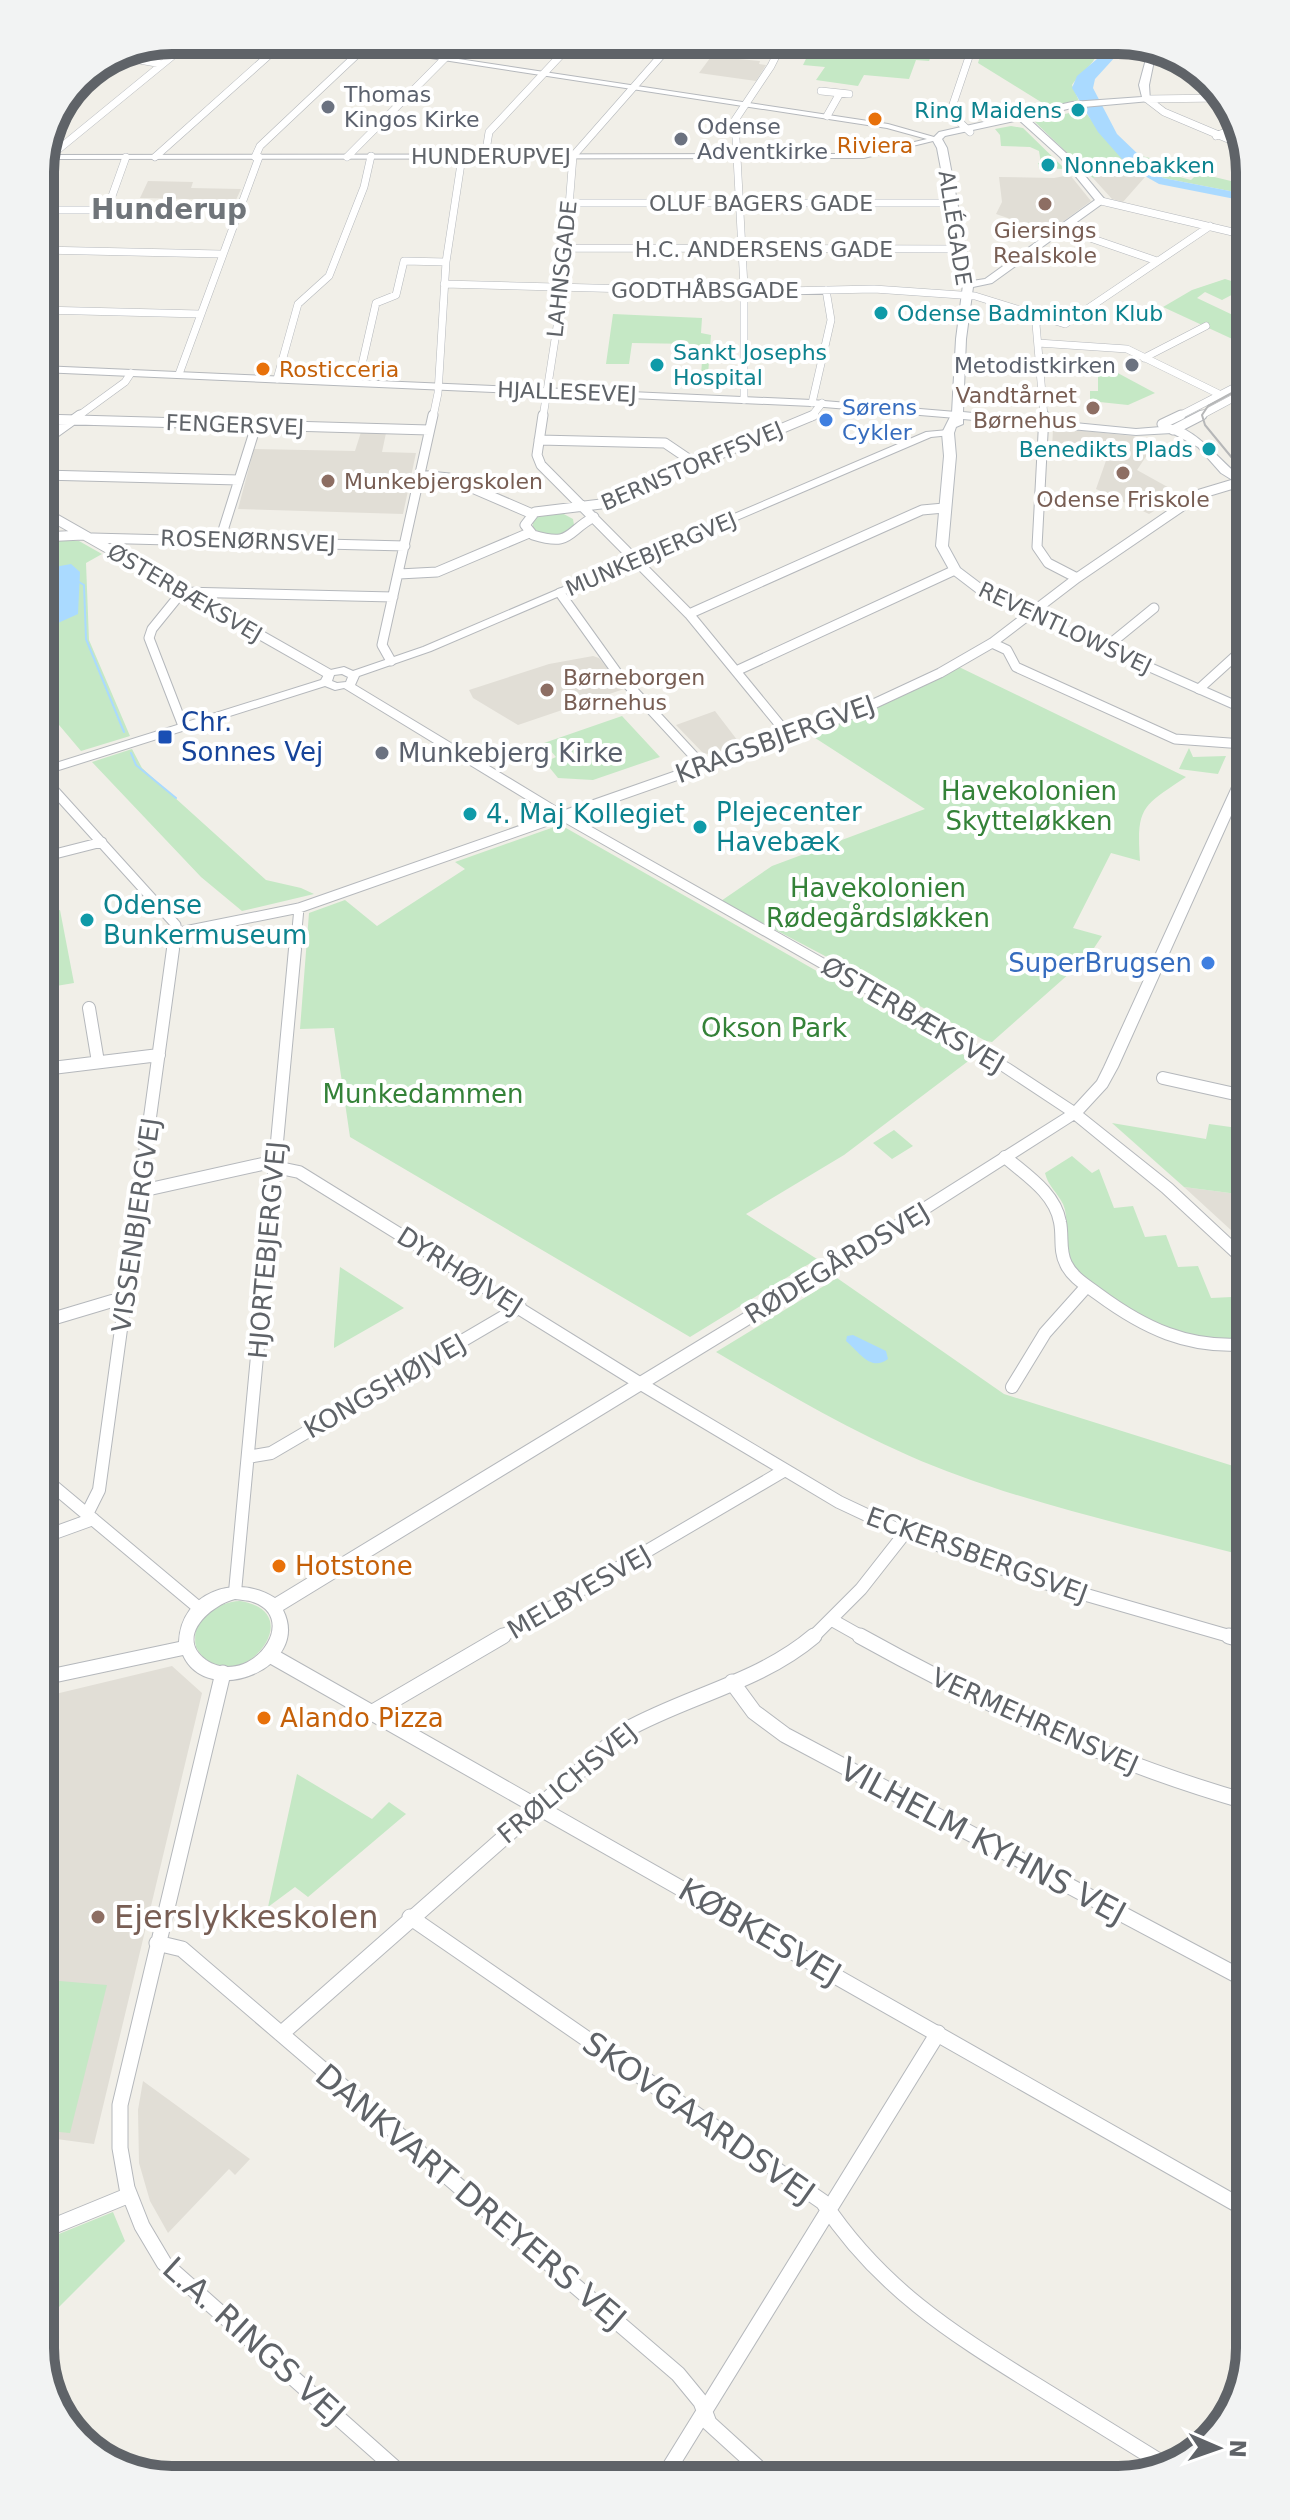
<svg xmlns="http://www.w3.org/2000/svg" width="1290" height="2520" viewBox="0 0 1290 2520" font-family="'DejaVu Sans',sans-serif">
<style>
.education{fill:#e1ded6}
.green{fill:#c5e8c5}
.water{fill:#aadaff}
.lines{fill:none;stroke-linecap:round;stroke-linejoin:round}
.stream{stroke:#aadaff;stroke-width:2}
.minor-far3-casing{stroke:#b5b8bc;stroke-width:8}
.minor-far2-casing{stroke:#b5b8bc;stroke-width:11}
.minor-far1-casing{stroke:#b5b8bc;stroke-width:14}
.minor-casing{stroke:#b5b8bc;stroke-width:17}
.tertiary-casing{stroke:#b5b8bc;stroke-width:2}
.secondary-casing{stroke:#b6babf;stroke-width:2}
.minor-far3{stroke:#fff;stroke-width:7}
.minor-far2{stroke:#fff;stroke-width:9}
.minor-far1{stroke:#fff;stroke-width:12}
.minor{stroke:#fff;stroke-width:15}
.tertiary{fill:#fff;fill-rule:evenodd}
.secondary{fill:#fff;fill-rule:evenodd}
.tram{stroke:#b6b7b8;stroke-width:2}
.worship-dot{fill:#6b7280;stroke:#fff;stroke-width:3}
.culture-dot{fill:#0f9aa8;stroke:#fff;stroke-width:3}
.food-dot{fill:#e8710a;stroke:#fff;stroke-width:3}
.education-dot{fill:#8d6e63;stroke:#fff;stroke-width:3}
.shop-dot{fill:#3f7fe0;stroke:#fff;stroke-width:3}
.transit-dot{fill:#1a4fb4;stroke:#fff;stroke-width:3}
.labels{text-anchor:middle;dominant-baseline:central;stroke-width:8;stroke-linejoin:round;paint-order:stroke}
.far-worship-label{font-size:22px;fill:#5b616d;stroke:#fff;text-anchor:start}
.far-culture-label{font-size:22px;fill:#0d838f;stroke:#fff;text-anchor:start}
.far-food-label{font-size:22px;fill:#c56008;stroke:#fff}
.far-street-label{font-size:22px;fill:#5f6368;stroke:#fff}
.far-education-label{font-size:22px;fill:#785e54;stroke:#fff}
.far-shop-label{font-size:22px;fill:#366cbe;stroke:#fff;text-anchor:start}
.transit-label{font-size:26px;fill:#164399;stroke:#fff;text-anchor:start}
.street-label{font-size:26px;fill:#5f6368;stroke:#fff}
.worship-label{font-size:26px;fill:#5b616d;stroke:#fff;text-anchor:start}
.park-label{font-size:26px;fill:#348238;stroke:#fff}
.culture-label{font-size:26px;fill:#0d838f;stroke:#fff;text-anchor:start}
.shop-label{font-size:26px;fill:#366cbe;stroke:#fff;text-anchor:end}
.food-label{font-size:26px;fill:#c56008;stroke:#fff;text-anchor:start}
.far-district-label{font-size:28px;font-weight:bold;fill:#70757a;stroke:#fff}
.near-street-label{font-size:32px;fill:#5f6368;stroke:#fff}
.near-education-label{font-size:32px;fill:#785e54;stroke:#fff;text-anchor:start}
.rim{fill:none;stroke:#5f6368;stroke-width:10}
</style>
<rect width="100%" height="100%" fill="#f1efe8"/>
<path class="education" d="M717 57 760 61 759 64 766 65 756 81 699 73 710 58Z
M1129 167 1145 177 1123 202 1112 199 1093 178Z
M1070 175 1091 201 1049 232 996 214 1002 202 999 177 1054 178Z
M148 181 193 182 191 188 241 189 236 200 140 198Z
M1056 428 1133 436 1155 443 1137 470 1173 490 1161 498 1162 502 1139 492 1130 497 1154 511 1149 514 1096 489 1108 455 1069 449 1068 451 1052 450 1053 429Z
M361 432 386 433 382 452 416 453 403 514 238 509 254 449 355 451Z
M593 656 599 658 624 689 518 725 473 698 469 690 549 664Z
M715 711 741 745 713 755 703 753 676 725Z
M1184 1187 1245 1195V1243Z
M172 1666 202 1693 94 2144 49 2138 47 1696Z
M143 2081 250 2159 235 2175 229 2169 168 2233 150 2201 139 2163 138 2110Z"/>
<path class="green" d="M815 40H1098C1102 61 1083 69 1072 85L1079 101 1049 107 978 63 983 46 966 44 964 48 936 46 929 61 916 60 909 79 864 75 858 86 816 80 825 67 803 65Z
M1084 109C1095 129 1122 150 1128 168L1093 178 1035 122Z
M1011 126 1023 128 1065 169 1039 168 1038 163H1041L1039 151 1030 147 1001 146 1000 135 995 129Z
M1138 155 1165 162 1158 168 1161 172 1191 180 1198 173 1235 182 1240 177V193L1163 178Z
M1225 279 1241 284V290L1222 300 1205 292 1197 298 1235 316 1241 323V343L1163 307 1192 290Z
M613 314 702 318 701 333 711 335 708 375H701L703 348 694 344 632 343 629 364H606Z
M1098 369 1114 371 1155 393 1128 405 1090 401V391H1098Z
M560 512 573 519 574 525C564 538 545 538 533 528V520L540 515Z
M49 541H79L102 554 86 563 89 640 130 736 81 751 43 706 42 561Z
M959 667 1186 777C1143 806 1136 806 1140 861L1111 853 1073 928 1102 936 1088 957 992 1042 986 1041 721 901 772 866 925 809 809 734 860 716Z
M622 716 660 757 593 780 558 778 545 762 556 757 544 743Z
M1189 748 1193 757 1226 756 1218 774 1179 769Z
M132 749 142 768 266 880 301 888 314 894 242 911 201 877 92 762Z
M557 826 566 828 971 1059 844 1155 746 1214 817 1259 690 1337 350 1137 334 1028 300 1029 309 913 345 900 377 926 465 869 455 862Z
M60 910 74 983 44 988 43 914Z
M1112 1123 1206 1139 1209 1124 1245 1129V1195L1184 1187Z
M894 1130 913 1146 892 1159 873 1143Z
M1072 1156 1092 1173 1099 1169 1114 1208 1133 1206 1145 1237 1166 1235 1178 1267 1198 1266 1211 1298 1232 1297 1245 1333 1237 1335V1338C1188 1346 1095 1303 1070 1259 1061 1242 1071 1222 1063 1204 1057 1192 1048 1186 1045 1173Z
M340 1267 404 1308 334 1348V1344Z
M837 1278 1004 1394 1246 1470V1556C1151 1531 1053 1510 960 1476 875 1446 793 1397 716 1352Z
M240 1601C317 1613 229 1709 196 1647 190 1620 215 1602 240 1601Z
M297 1774 372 1819 389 1802 406 1814 308 1897 295 1887 268 1907Z
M48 1980 107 1985 70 2133 49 2131Z
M113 2212 125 2241 50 2316 49 2238Z"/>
<path class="water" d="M1098 40H1112L1116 56 1095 79 1093 88 1117 134 1163 178 1240 193V200L1159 184 1129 167 1098 132 1072 88 1077 76 1097 59Z
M71 564 80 572 78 614 58 623 42 620V577L49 568Z
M853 1335 886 1351 888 1359C871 1372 860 1353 846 1341L847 1336Z"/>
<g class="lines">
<path class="stream" d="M79 582 84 585 86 639 124 732
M131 753 136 765 176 798"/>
<g class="minor-far3-casing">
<path id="minor-far3" d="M128 58 162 64
M1153 58 1177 59
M821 91 840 93
M1147 99 1164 112 1240 144
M1147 99 1222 98
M827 116 840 93 849 94
M970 132 950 113 973 45
M1216 136 1240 126
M49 157 192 40
M155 157 286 40
M255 157 260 146 364 48
M347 157 463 40
M485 157 489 132 575 40
M1101 201 1241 234
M570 203H953
M40 210H107L126 157
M1064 229 1157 261
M567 248 962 249
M41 250 221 254
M444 284 744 292 874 289 975 296 1065 324 1210 226
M41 310 200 314
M1043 317 1036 324 1044 417
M1038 343 1127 349 1221 395
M1144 358 1206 326
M179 374 259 157
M277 379 298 304 329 276 364 187 371 156
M358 382 376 303 396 295 404 261 446 262
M744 400V287L735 120 771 66 784 40
M812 403 831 320 826 290
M77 417 125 382 131 373
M433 417 438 393 446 262 462 157
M543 417 562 294 573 156 675 40
M811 417 822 403
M1177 417 1241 384
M1198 417 1241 394"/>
</g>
<g class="minor-far2-casing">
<path id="minor-far2" d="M543 415 537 455 541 465 689 614 789 736
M1044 415 1037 547 1048 563 1077 578
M41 419 429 430
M1162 424 1181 415
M1173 430 1202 415
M539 440 665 443 696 464
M41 443 80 415
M42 475 239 480
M419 475 449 478 530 513
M42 511 329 674
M594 517C566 532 572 547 533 535L525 525 535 512 601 504 814 415
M42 537 83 535
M92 538 405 546
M220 540 256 426
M399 574 437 572 529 533
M560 593 618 674 703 766
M689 614 922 510 944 508
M992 643 1007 650 1016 667 1175 739 1243 744
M1105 648 1154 608
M391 661 382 645 433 415
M736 671 955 570
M1199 689 1242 650
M183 726 149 638 152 629 182 592 393 597
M43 778 176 925 172 951
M43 857 102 842
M175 933 299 908 852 714 940 673 992 643 1077 578 1200 494 1240 482
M295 951 299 908"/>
</g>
<g class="minor-far1-casing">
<path id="minor-far1" d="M89 1008 98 1062
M44 1069 159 1055
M1163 1078 1244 1096
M1005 1157C1026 1175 1055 1193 1060 1222 1063 1236 1059 1251 1066 1264 1072 1277 1086 1285 1098 1294 1144 1328 1188 1349 1246 1344
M275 1167 299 1172 641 1384 839 1502 905 1533 1031 1579 1236 1638
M141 1191 276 1161
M45 1321 112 1301 127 1300
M1236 1345 1246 1371
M1012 1387 1045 1333 1087 1286
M248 1457 271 1453 520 1307
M46 1480 199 1608
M87 1514 99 1490 173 949
M46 1536 93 1519
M235 1592 295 949
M832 1620 864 1638
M499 1638 785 1470
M812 1638 861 1589 905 1533"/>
</g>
<g class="minor-casing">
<path id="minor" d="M860 1636C984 1705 1111 1763 1248 1802
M1229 1636 1247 1641
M270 1655 1249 2211
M223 1673 120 2105V2148L127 2188 142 2226 164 2263 405 2477
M732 1682 754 1712 785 1735 1248 1981
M373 1712 503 1636
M410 1917 823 2202C879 2287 950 2332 1034 2384 1079 2412 1125 2440 1170 2468
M157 1943 182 1949 678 2374 701 2402 709 2423 765 2474
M281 2034 626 1730C687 1696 760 1682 814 1636
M49 2228 127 2196
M665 2475 938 2033"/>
</g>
<g class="tertiary-casing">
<path id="tertiary" d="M313 40H333L888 124 941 139 864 158 42 159 45 155 864 154 927 139 887 128Z
M41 366 812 400 956 412 961 415 956 418 812 406 41 372Z
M948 430 951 431V435L931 437 431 651 359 676 355 685 565 812 1010 1064 1074 1106 1097 1081 1104 1067 1237 776 1243 772V789L1118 1067 1107 1087 1083 1113 1172 1184 1245 1252V1265L1240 1264 1162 1192 1074 1120 858 1258 283 1610C312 1668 207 1709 183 1655L47 1684V1670L179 1642C181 1592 236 1573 275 1598L848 1250 1065 1113 1000 1070 557 818 344 688 335 690 325 686 43 775V767L321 680 326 671 344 667 353 671 423 647 926 432ZM342 674 348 677 346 682 337 683 332 681 334 675ZM235 1599C241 1600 248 1600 253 1602 302 1619 249 1689 206 1660 174 1637 211 1605 235 1599Z"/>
</g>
<g class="secondary-casing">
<path id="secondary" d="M1149 48 1156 51 1149 85 1150 101 1072 108 1028 118 1066 153 1106 201 992 283 973 287 966 339 963 412 1136 429 1161 427 1162 424C1193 422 1219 461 1242 478V486L1221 473 1198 447 1172 433 1136 435 963 419V424L956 427 954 433 956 456 948 546 960 568 993 593 1243 704V713L985 599 951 573 936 546 944 456 942 433 952 413 956 339 963 285 937 148 932 139 939 132 1072 102 1142 97 1139 85ZM1019 120 1060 157 1095 200 985 279 972 281 947 148 942 139 945 136Z"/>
</g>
<use href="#minor-far3" class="minor-far3"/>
<use href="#minor-far2" class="minor-far2"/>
<use href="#minor-far1" class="minor-far1"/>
<use href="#minor" class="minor"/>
<use href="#tertiary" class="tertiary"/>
<use href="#secondary" class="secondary"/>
<path class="tram" d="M1241 388 1208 406 1202 415 1205 425 1242 470"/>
</g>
<g class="worship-dot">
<circle cx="328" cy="107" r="8"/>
<circle cx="681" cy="139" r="8"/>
<circle cx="1132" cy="365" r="8"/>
<circle cx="382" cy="753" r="8"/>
</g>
<g class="culture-dot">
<circle cx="1078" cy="110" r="8"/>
<circle cx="1048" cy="165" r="8"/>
<circle cx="881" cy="313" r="8"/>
<circle cx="657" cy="365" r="8"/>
<circle cx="1209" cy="449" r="8"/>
<circle cx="470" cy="814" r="8"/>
<circle cx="700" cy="827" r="8"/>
<circle cx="87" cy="920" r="8"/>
</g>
<g class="food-dot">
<circle cx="875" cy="119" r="8"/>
<circle cx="263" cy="369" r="8"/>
<circle cx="279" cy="1566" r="8"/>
<circle cx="264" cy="1718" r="8"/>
</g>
<g class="education-dot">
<circle cx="1045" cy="204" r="8"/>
<circle cx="1093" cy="408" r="8"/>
<circle cx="1123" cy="473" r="8"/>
<circle cx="328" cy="481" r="8"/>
<circle cx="547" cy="690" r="8"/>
<circle cx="98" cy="1917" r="8"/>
</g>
<g class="shop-dot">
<circle cx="826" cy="420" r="8"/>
<circle cx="1208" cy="963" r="8"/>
</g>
<rect class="transit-dot" x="157" y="729" width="16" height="16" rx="4"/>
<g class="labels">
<g class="far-worship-label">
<text x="344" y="94">Thomas<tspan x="344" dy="25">Kingos Kirke</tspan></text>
<text x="697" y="126">Odense<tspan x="697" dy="25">Adventkirke</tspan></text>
<text x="1116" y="365" text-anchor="end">Metodistkirken</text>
</g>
<g class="far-culture-label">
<text x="1062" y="110" text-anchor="end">Ring Maidens</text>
<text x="1064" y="165">Nonnebakken</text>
<text x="897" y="313">Odense Badminton Klub</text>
<text x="673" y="352">Sankt Josephs<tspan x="673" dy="25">Hospital</tspan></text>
<text x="1193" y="449" text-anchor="end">Benedikts Plads</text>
</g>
<g class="far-food-label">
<text x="875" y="145">Riviera</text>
<text x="279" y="369" text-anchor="start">Rosticceria</text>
</g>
<g class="far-street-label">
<text x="491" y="156">HUNDERUPVEJ</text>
<text x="761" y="203">OLUF BAGERS GADE</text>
<text transform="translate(955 228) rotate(81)">ALLÉGADE</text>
<text x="764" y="249">H.C. ANDERSENS GADE</text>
<text transform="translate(562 269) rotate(-84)">LAHNSGADE</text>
<text x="705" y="290">GODTHÅBSGADE</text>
<text transform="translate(567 392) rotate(2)">HJALLESEVEJ</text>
<text transform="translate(235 425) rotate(2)">FENGERSVEJ</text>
<text transform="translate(692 466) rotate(-23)">BERNSTORFFSVEJ</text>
<text transform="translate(248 541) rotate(2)">ROSENØRNSVEJ</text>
<text transform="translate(651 554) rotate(-23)">MUNKEBJERGVEJ</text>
<text transform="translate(185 593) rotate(30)">ØSTERBÆKSVEJ</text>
<text transform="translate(1065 628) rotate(25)">REVENTLOWSVEJ</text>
</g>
<g class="far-education-label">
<text x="1045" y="230">Giersings<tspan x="1045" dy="25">Realskole</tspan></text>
<text x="1077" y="395" text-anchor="end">Vandtårnet<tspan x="1077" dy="25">Børnehus</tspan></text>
<text x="344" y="481" text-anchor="start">Munkebjergskolen</text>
<text x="1123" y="499">Odense Friskole</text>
<text x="563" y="677" text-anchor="start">Børneborgen<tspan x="563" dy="25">Børnehus</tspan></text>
</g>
<g class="far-shop-label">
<text x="842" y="407">Sørens<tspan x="842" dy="25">Cykler</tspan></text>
</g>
<g class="transit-label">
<text x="181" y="722">Chr.<tspan x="181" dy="30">Sonnes Vej</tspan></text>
</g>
<g class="street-label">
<text transform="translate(775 739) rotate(-20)">KRAGSBJERGVEJ</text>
<text transform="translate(913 1015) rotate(30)">ØSTERBÆKSVEJ</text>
<text transform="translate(136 1225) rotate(-82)">VISSENBJERGVEJ</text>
<text transform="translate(267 1250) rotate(-85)">HJORTEBJERGVEJ</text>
<text transform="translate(837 1263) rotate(-31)">RØDEGÅRDSVEJ</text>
<text transform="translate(460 1271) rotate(32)">DYRHØJVEJ</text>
<text transform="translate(385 1386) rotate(-30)">KONGSHØJVEJ</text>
<text transform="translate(977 1555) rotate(20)">ECKERSBERGSVEJ</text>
<text transform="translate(579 1592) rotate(-30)">MELBYESVEJ</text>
<text transform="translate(1035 1721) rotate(24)">VERMEHRENSVEJ</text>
<text transform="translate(567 1783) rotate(-40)">FRØLICHSVEJ</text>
</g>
<g class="worship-label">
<text x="398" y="753">Munkebjerg Kirke</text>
</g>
<g class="park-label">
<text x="1029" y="791">Havekolonien<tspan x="1029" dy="30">Skytteløkken</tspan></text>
<text x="878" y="888">Havekolonien<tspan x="878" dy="30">Rødegårdsløkken</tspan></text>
<text x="774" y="1028">Okson Park</text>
<text x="423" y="1094">Munkedammen</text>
</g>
<g class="culture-label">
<text x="716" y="812">Plejecenter<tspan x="716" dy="30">Havebæk</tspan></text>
<text x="486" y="814">4. Maj Kollegiet</text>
<text x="103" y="905">Odense<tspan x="103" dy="30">Bunkermuseum</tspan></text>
</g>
<g class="shop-label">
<text x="1192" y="963">SuperBrugsen</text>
</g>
<g class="food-label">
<text x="295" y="1566">Hotstone</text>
<text x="280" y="1718">Alando Pizza</text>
</g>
<g class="far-district-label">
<text x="169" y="209">Hunderup</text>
</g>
<g class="near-street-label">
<text transform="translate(983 1841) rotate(28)">VILHELM KYHNS VEJ</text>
<text transform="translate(760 1932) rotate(30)">KØBKESVEJ</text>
<text transform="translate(699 2118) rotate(35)">SKOVGAARDSVEJ</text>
<text transform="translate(471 2197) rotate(40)">DANKVART DREYERS VEJ</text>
<text transform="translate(254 2341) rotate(42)">L.A. RINGS VEJ</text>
</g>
<g class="near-education-label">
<text x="114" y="1917">Ejerslykkeskolen</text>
</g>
</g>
<path d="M0 0H1290V2520H0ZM172 54H1118A118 118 0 0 1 1236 172V2348A118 118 0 0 1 1118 2466H172A118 118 0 0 1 54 2348V172A118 118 0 0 1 172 54Z" fill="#f2f3f3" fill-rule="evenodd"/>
<path class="rim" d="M172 54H1118A118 118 0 0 1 1236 172V2348A118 118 0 0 1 1118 2466H172A118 118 0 0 1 54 2348V172A118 118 0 0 1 172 54Z"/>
<g transform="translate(1218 2448) rotate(92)" stroke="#ffffff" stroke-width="6" paint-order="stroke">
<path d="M0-6L14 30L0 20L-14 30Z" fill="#5f6368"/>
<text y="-12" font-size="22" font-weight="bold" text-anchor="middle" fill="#5f6368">N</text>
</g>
</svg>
